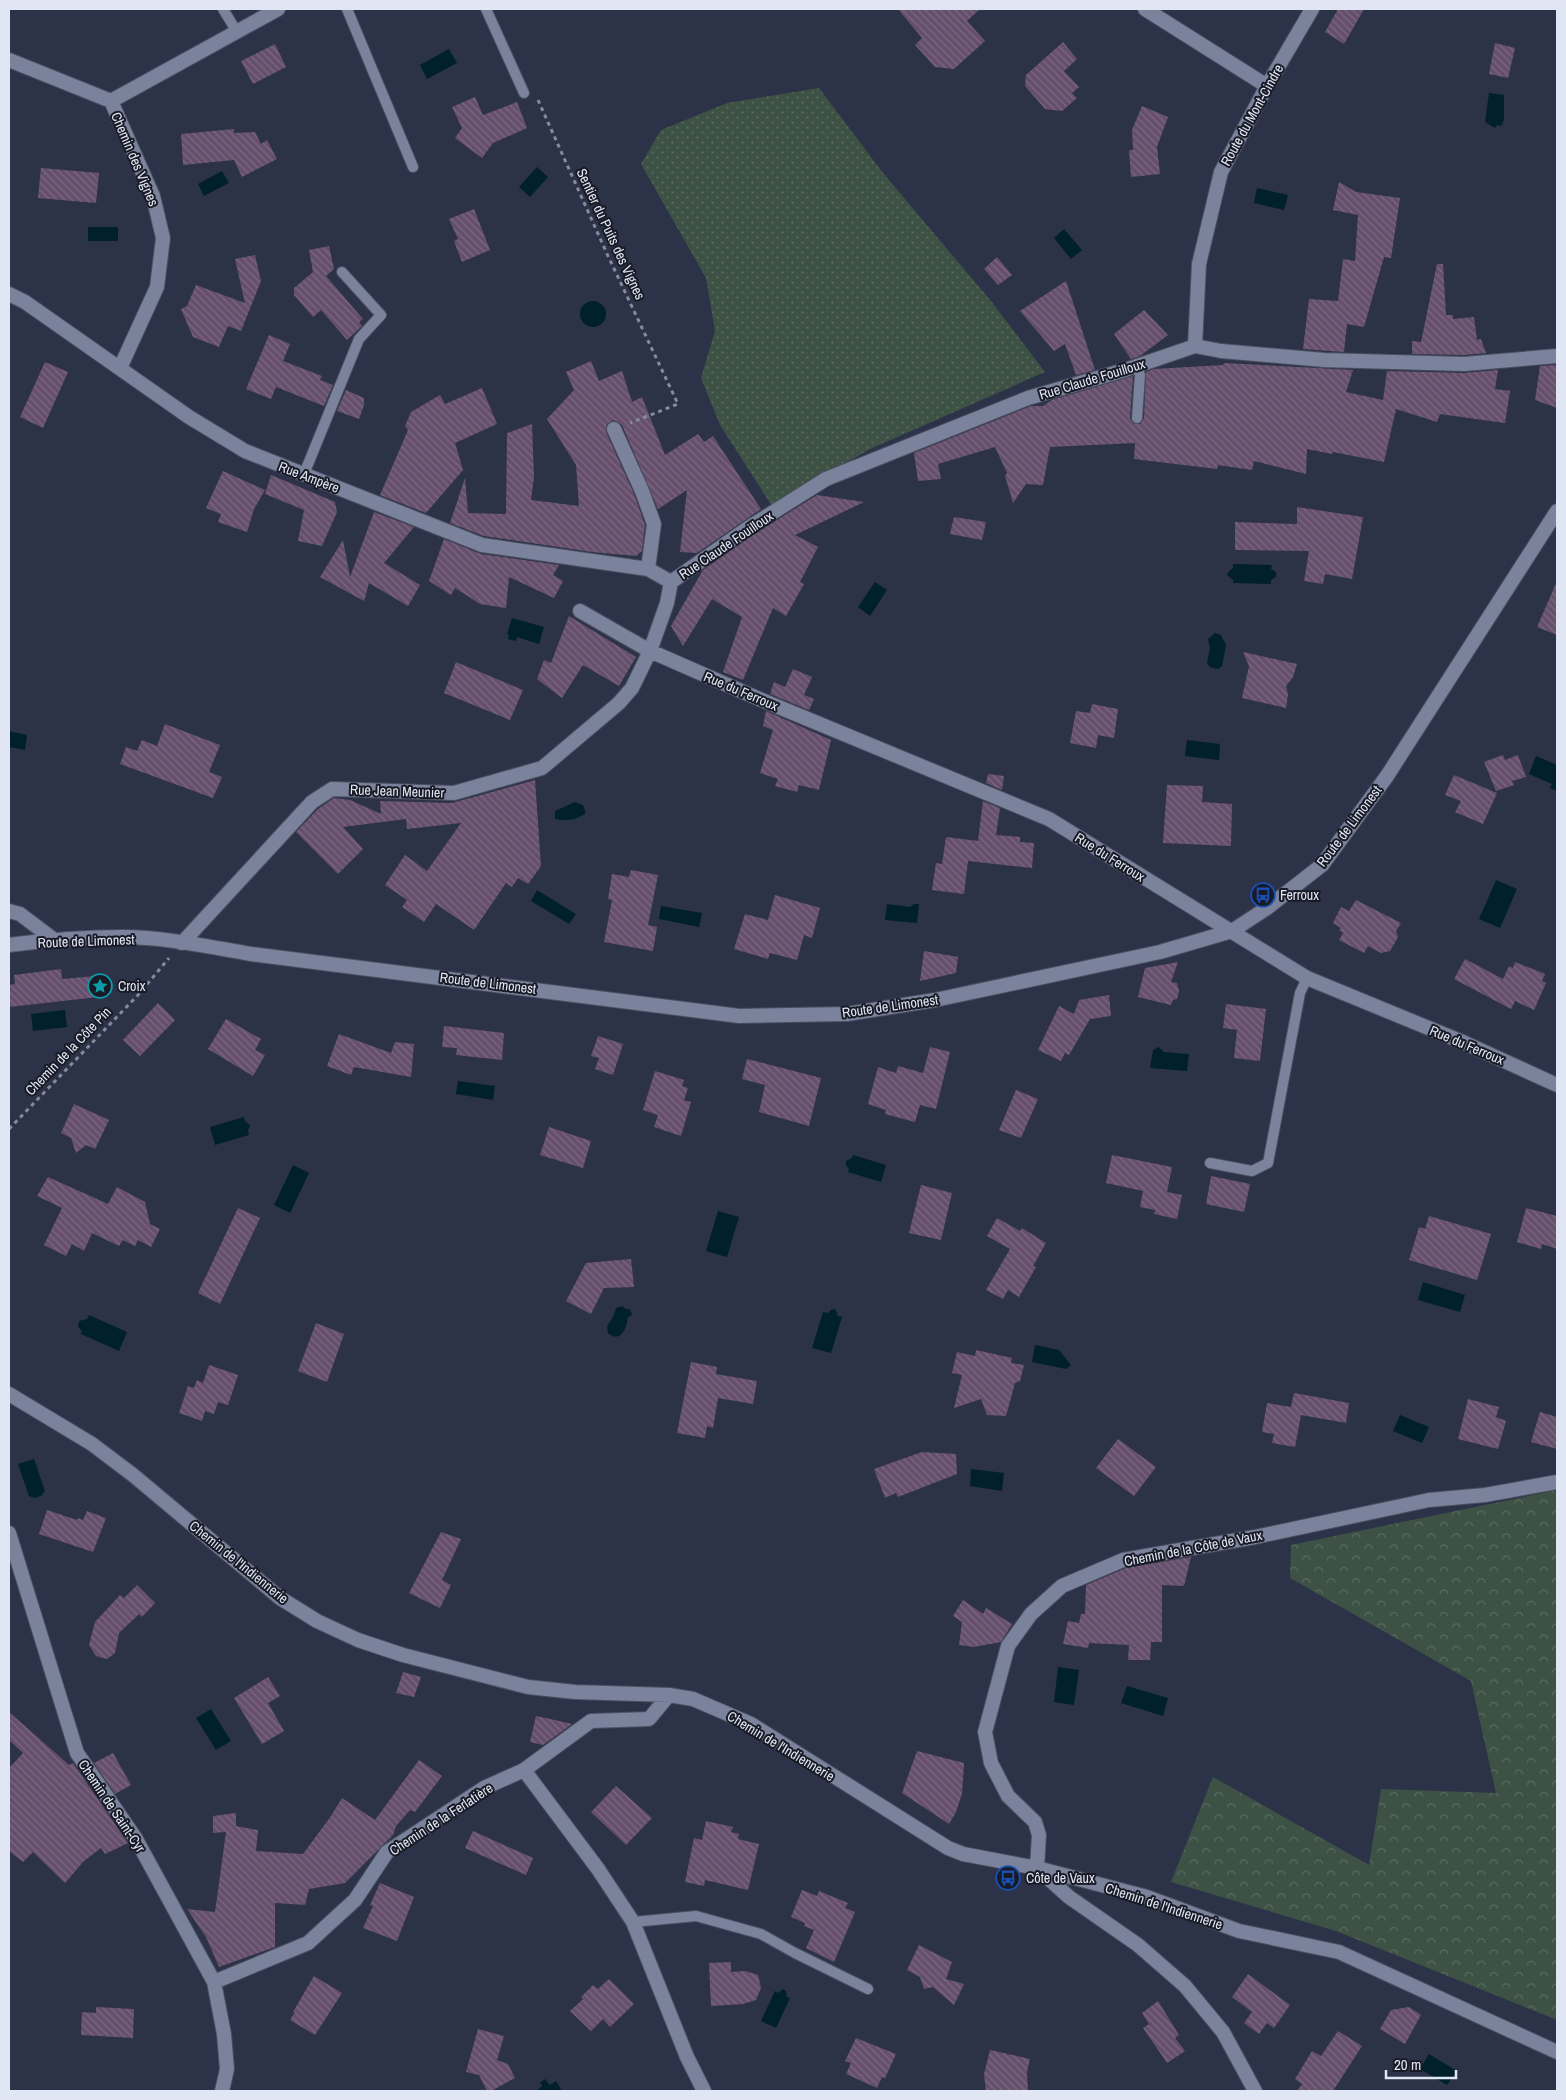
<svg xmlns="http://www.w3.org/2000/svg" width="1566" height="2100" viewBox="0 0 1566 2100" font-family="'Archivo Narrow',sans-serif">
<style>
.grass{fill:url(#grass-dots)}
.forest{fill:url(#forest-crowns)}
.water{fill:#00202c}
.building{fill:url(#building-back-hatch)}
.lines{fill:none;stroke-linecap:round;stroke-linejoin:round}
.service-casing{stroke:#4a4f61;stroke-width:12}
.minor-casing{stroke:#4a4f61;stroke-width:16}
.tertiary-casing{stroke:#4a4f61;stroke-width:16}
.path{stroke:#858b9d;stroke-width:3;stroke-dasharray:4 4;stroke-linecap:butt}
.service{stroke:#7a829c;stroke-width:10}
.minor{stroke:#7a829c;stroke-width:14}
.tertiary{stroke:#7a829c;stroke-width:14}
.labels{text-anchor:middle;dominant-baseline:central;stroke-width:4;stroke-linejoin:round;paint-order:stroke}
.street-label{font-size:14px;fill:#e1e6f4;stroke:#181b25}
.poi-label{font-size:14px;fill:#e1e6f4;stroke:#181b25;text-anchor:start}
</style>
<defs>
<pattern id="grass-dots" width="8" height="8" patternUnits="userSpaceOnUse" patternTransform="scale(1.25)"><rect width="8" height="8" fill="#3d5244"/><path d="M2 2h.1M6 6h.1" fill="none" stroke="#596b60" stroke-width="1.8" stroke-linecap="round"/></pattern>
<pattern id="forest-crowns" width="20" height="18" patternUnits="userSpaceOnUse" patternTransform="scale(1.25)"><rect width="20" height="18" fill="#3d5244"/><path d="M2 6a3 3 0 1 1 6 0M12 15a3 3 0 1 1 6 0" fill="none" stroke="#596b60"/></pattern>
<pattern id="building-back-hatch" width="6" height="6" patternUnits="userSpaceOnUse" patternTransform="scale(1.25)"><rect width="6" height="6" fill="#664f6c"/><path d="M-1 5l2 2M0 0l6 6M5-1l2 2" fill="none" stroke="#7c6882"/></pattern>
</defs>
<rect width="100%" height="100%" fill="#2c3248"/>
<path class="grass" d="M819 88 883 173 991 301 1045 372 870 449 772 506 720 425 701 378 715 331 706 278 641 164 661 130 727 103Z"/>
<path class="forest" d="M1557 1490V2020L1336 1931 1171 1882 1213 1777 1369 1865 1381 1789 1496 1793 1471 1681 1290 1578 1291 1545Z"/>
<path class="water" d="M449 49 457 63 427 79 420 65Z
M1489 93 1504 95V120L1501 126 1497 125 1495 128 1485 122Z
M537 167 548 177 530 197 519 187Z
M222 171 229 183 204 196 198 184Z
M1257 188 1288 195 1284 210 1254 203Z
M88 227H118V241H88Z
M1064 229 1082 250 1071 259 1054 238Z
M580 314a13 13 0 1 1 26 0a13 13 0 1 1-26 0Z
M1233 564 1272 565 1271 569 1276 572V577L1271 580V584L1233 583V580L1227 575 1229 571 1233 568Z
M875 582 887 590 870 616 858 607Z
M512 618 544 627 539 644 517 637 516 641 508 639 509 635 507 634Z
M1215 633 1221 635 1226 645 1222 666 1218 669 1210 667 1207 663 1210 648 1208 639Z
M9 731 27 735 25 750 9 747Z
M1187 740 1220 744 1219 760 1185 756Z
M1536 756 1557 765V791L1550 788 1552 784 1529 774Z
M575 802 583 805 586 813C575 821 567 821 555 819V811Z
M1496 880 1517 889 1500 928 1479 919Z
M537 890 576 914 569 924 531 901Z
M887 904 910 907 914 904H919L917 923 885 920Z
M661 906 702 913 699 927 659 919Z
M65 1010 67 1027 33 1031 31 1014Z
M1159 1047 1164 1052 1189 1054 1187 1071 1150 1068 1153 1050Z
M458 1081 495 1086 493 1100 456 1094Z
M244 1117 245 1121 250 1125 248 1131 249 1135 215 1145 210 1127Z
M853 1155 886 1165 881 1182 848 1172 849 1169 846 1165V1161L852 1158Z
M293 1165 309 1173 290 1213 274 1205Z
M718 1211 739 1217 727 1257 706 1251Z
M1423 1282 1465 1295 1460 1312 1418 1300Z
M622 1306 626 1309H630L632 1315 628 1317C627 1328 620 1344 608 1333L607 1326 613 1317 616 1308Z
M832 1309 836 1310 838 1316 842 1317 831 1353 812 1348 823 1312 828 1313Z
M89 1315 127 1332 119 1351 81 1334 82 1331 78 1327 79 1321 87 1319Z
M1035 1345 1059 1350 1071 1365 1066 1369 1032 1362Z
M1400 1415 1429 1427 1422 1443 1393 1431Z
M34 1459 45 1491 41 1496 35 1498 29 1496 18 1464Z
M971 1469 1004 1473 1002 1491 970 1486Z
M1058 1667 1079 1670 1074 1705 1054 1702Z
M1127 1686 1168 1698 1163 1716 1121 1703Z
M211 1709 231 1741 216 1750 196 1718Z
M783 1989 786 1991 787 1997 790 1998 776 2028 761 2021 775 1991 778 1993Z
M1429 2054 1457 2071 1447 2085 1420 2069Z
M545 2079 550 2085 556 2081 562 2091H536L542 2086 540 2083Z"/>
<path class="building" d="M898 9H980L967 21 985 41 954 69 935 67 915 45 922 38Z
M1338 9H1364L1344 44 1325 32Z
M1063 42 1077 59 1064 71 1079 87 1072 93 1077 98 1062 111 1045 109 1025 86 1026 75Z
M1495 43 1515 48 1508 78 1489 74Z
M275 44 286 67 253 84 241 61Z
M475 97 483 115 517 102 527 128 493 143 482 158 455 138 462 128 452 107Z
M1142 106 1168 117 1157 147 1160 174 1131 177 1129 150H1133L1132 130Z
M234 129V133L255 132 261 144 267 140 277 159 242 177 234 160 183 165 181 134Z
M41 168 99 173 96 203 38 198Z
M1339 182 1356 192 1400 198 1391 258 1384 257 1364 327 1347 324 1344 352 1303 349 1309 299 1338 301 1343 259 1355 261 1358 215 1333 210Z
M474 209 490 250 462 262 454 241 458 239 449 219Z
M329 246 334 269 326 276 363 319 359 322 362 326 347 340 321 310 313 317 294 295V288L313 272 309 250Z
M255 255 261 281 241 331 228 326 219 347 193 337 181 309 187 306 196 285 245 303 235 259Z
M997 257 1012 275 998 285 984 269Z
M1437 264H1443L1446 315H1453V319L1474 317 1477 340 1481 339 1486 353 1464 355 1412 354V341L1421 342Z
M1066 281 1095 370 1076 375 1065 344 1054 351 1020 311Z
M1144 310 1168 335 1140 356 1131 359 1114 334Z
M269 335 290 344 283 361 322 376 320 380 333 385 324 406 276 387 271 399 246 389Z
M591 361 599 381 622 371 632 402 642 397 665 455 698 434 704 442 713 436 761 509 697 553 680 552 687 490 658 509 622 425 614 420 607 424 606 432 634 494 645 525 642 551 636 556 592 552 484 536 450 523 465 478 468 513 506 514 507 433 532 424 534 477 531 500 579 506 576 465 547 419 574 390 566 372Z
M45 362 68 372 43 428 20 417Z
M1224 363 1353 370 1346 392 1383 400 1387 371 1464 373 1498 370 1495 389 1510 391 1505 423 1440 414 1437 422 1396 409 1384 462 1333 452 1332 454 1307 449 1306 474 1254 461 1252 470 1218 465 1217 469 1134 459 1135 443 1050 447 1043 485 1026 484 1013 503 1005 476 1007 473 995 447 938 464 941 479 918 481 914 453 1031 406H1043L1052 400 1133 376 1130 418 1133 423 1140 424 1144 418 1146 372 1154 369 1223 365Z
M1557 365V408L1535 400 1540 366Z
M482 388 497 424 455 443 463 470 426 513 380 495 408 430 405 426 411 412 440 395 445 404Z
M346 390 364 398V405L359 419 337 411Z
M223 471 265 490 254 509 247 532 218 522 221 514 206 508Z
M271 475 335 502 337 512 322 546 298 541 304 510 265 494Z
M817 495 864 502 795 535 818 547 800 582 804 584 786 616 773 608 743 680 723 672 742 617 712 599 683 646 671 626 703 570 753 535Z
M1297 507 1363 517 1352 579 1325 574 1323 584 1304 581 1309 551 1235 550V522L1297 524Z
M374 512 414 527 384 563 420 585 408 606 369 583 364 601 320 577 343 540 350 577Z
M954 517 986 522 982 540 950 534Z
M444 539 481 554 559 565 553 575 563 581 554 598 509 577 506 608 480 604 455 588 451 595 429 581Z
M1557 581V635L1537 627Z
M569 616 636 657 619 686 583 665 562 698 537 679 544 660 551 663Z
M1243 652 1297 664 1293 677 1286 686 1288 695 1286 708 1242 698 1249 666Z
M456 662 523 690 510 720 444 693Z
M793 669 812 677 804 695 814 699 809 710 770 694 774 682 785 687Z
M1092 704 1118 709 1114 738 1098 735 1096 748 1070 743 1076 711 1090 713Z
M766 711 831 740 819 790 799 785 797 792 775 786 778 779 760 773 773 730 763 726Z
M165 724 220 745 209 772 222 777 213 798 120 764 126 747 137 751 142 740 157 746Z
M1503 755 1505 760 1518 755 1526 777 1512 781 1514 785 1496 791 1484 762Z
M988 774 1004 776 1002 790 986 783Z
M1454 775 1497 793 1483 824 1455 812 1461 801 1445 795Z
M535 780 541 866 528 884 518 878 512 887 506 883 474 930 436 904 424 922 402 907 407 900 385 885 405 855 427 871 461 823 407 829 406 819 343 827 363 849 338 874 296 832 318 809 334 798 350 800 381 814 380 801 452 803Z
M1167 785 1203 786 1202 802 1232 804 1231 846 1163 843Z
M983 801 1000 808 996 835 1020 837V842L1034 843 1032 868 968 861 964 894 932 890 936 863 942 864 946 837 978 841Z
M631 870 658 875 648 925 657 927 653 951 604 942 612 900 608 899 612 874 629 877Z
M775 895 820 908 812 938 804 935 797 960 770 953 768 959 734 949 745 914 768 920Z
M1356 900 1401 923 1396 931 1398 937 1390 951 1381 953 1368 946 1364 953 1339 940 1343 933 1339 930 1341 928 1333 923 1341 907 1349 911Z
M924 951 958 957 956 973 920 981Z
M1465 959 1503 979 1509 966 1513 968 1515 962 1545 974 1542 981 1546 983 1534 1010 1515 1001 1511 1009 1454 979Z
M1178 962 1171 982 1177 983 1179 991 1177 999 1173 1000 1171 1005 1138 997 1145 968Z
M61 969 62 979 96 976 98 997 9 1007V985L15 984 14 975Z
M1109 995 1111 1016 1090 1019 1069 1055 1065 1053 1061 1061 1038 1050 1059 1006 1074 1014 1079 1000Z
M158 1003 175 1020 140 1056 123 1040Z
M1226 1004 1266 1009 1260 1061 1234 1058 1237 1030 1223 1028Z
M226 1019 261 1039 255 1050 265 1055 253 1076 208 1049Z
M444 1026 504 1033 502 1060 456 1055 457 1048 442 1047Z
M339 1034 391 1053 395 1042 414 1044 411 1077 354 1067 351 1075 327 1066Z
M598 1036 623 1044 613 1075 595 1069 599 1058 591 1056Z
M930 1047 950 1052 936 1109 920 1105 915 1122 885 1114 886 1110 868 1104 878 1067 896 1073 898 1066 923 1073Z
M747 1059 821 1078 809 1126 759 1112 765 1085 742 1079Z
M655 1071 684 1080 682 1086 688 1088 684 1100 691 1102 681 1136 654 1127 658 1115 643 1110Z
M1016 1090 1038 1099 1021 1138 999 1130Z
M74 1104 109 1120 95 1149 86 1145 76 1153 71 1138 61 1133Z
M549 1127 591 1141 583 1168 540 1155Z
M1112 1155 1172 1167 1167 1192 1182 1195 1177 1219 1154 1214 1155 1210 1140 1207 1143 1191 1106 1183Z
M1211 1176 1250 1184 1244 1212 1206 1204Z
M48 1177 108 1204 117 1187 145 1202 150 1224 160 1229 151 1247 138 1240 135 1246 123 1240 119 1246 92 1233 84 1251 72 1244 66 1256 44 1245 62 1208 37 1196Z
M921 1185 952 1193 941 1240 909 1233Z
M238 1208 260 1218 220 1304 198 1293Z
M1526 1208 1557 1216V1249L1542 1244 1541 1249 1517 1242Z
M1429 1216 1491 1234 1477 1280 1409 1260 1419 1227 1425 1229Z
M997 1218 1020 1231 1022 1228 1046 1243 1033 1266 1036 1267 1019 1297 1008 1290 1003 1299 986 1290 1010 1249 987 1236Z
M631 1259 634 1287 604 1288 591 1314 566 1301 586 1263Z
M316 1323 344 1334 327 1382 298 1371Z
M976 1350 1012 1358 1011 1363 1024 1365 1020 1381 1015 1383 1006 1416 987 1415 981 1399 954 1408 962 1375 952 1373 957 1352 975 1356Z
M691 1362 717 1367 716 1374 757 1381 753 1404 718 1398 713 1428 707 1426 705 1438 677 1433Z
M209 1365 238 1375 228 1405 218 1402 214 1414 205 1411 202 1421 179 1413 188 1386 194 1388 197 1380 203 1383Z
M1294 1393 1349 1403 1346 1423 1301 1415 1295 1447 1272 1443 1274 1434 1262 1432 1267 1403 1291 1407Z
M1468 1399 1499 1407 1496 1417 1506 1421 1498 1449 1458 1439Z
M1540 1412 1557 1417V1449L1531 1442Z
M1118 1439 1156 1467 1134 1496 1096 1468Z
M922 1452 956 1454 957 1474 898 1497 896 1493 885 1498 874 1469Z
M47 1510 77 1520 78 1518 83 1520 87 1511 106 1518 93 1552 39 1534Z
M441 1532 461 1539 442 1580 451 1585 440 1608 409 1593Z
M1191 1557 1184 1586 1162 1585V1642H1151L1150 1660H1128L1129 1645 1089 1643 1088 1648 1063 1644 1068 1621 1079 1623 1081 1614H1085L1086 1585 1126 1568Z
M137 1585 155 1603 142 1617 139 1614 119 1633 115 1653 107 1659 96 1656 89 1645 95 1622 120 1595 124 1598Z
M963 1600 983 1614 986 1608 1012 1624 1001 1642 974 1647 959 1645 962 1622 953 1616Z
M403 1672 421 1677 414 1697 396 1693Z
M268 1677 280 1696 268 1703 284 1731 262 1744 234 1698Z
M9 1712 69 1765 73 1763 128 1843 105 1854 101 1848 84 1861 65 1883 33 1852 23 1862 9 1851V1768L23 1753 9 1740Z
M536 1716 546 1718 572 1724 543 1745 530 1742Z
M917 1751 964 1763 962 1794 956 1812 949 1824 902 1793Z
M113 1753 131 1785 115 1794 94 1763Z
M419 1760 442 1776 415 1812 410 1810 396 1826 393 1835 345 1883 309 1889 305 1905 275 1903V1947L219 1967 206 1937 187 1909 215 1912 226 1832 213 1833V1816L236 1813V1826L258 1830 256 1851 303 1854 331 1816 342 1798 375 1820Z
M616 1786 652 1818 626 1845 591 1812Z
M706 1821 733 1827 731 1832 739 1834 738 1839 759 1844 748 1890 705 1880 704 1886 685 1882 694 1838 702 1840Z
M473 1831 533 1858 526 1875 465 1848Z
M380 1883 414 1897 397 1941 363 1928 373 1906 370 1905Z
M802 1890 817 1896 819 1891 848 1903 845 1908 855 1912 834 1962 806 1948 814 1930 804 1926 805 1923 791 1917Z
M919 1945 952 1962 946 1979 964 1984 954 2005 933 1987 924 1989 920 1977 907 1970Z
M731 1962V1972L745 1971 758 1975 761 1988 756 2000 743 2004 711 2006 709 1963Z
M1248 1974 1290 2005 1274 2028 1267 2023 1259 2034 1244 2023 1252 2012 1232 1997Z
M314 1976 342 1993 315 2035 290 2020 295 2012H293Z
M609 1979 634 2004 610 2027 603 2019 591 2031 570 2011 583 1999 581 1997 593 1985 598 1989Z
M1158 2001 1179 2035 1175 2038 1185 2051 1167 2063 1143 2028 1149 2024 1142 2013Z
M96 2007 134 2009 133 2038 81 2035 82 2012 96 2013Z
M1409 2007 1421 2015 1405 2044 1380 2029 1391 2010Z
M478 2029 504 2036 497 2060 508 2064 515 2078 491 2091H487L479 2075 466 2072Z
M1338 2031 1362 2046 1333 2091H1297L1302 2084 1295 2079 1312 2051 1321 2056Z
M856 2038 896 2054 885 2078 882 2077 877 2088 846 2074 851 2063 845 2061Z
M990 2050 1030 2059 1027 2072 1028 2091H986L984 2074Z"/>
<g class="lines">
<g class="service-casing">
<path id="service" d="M223 9 237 32
M347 9 413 167
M486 9 524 93
M1137 418 1140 375 1137 366
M304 474 359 339 381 315 342 272
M1210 1163 1252 1171 1268 1163 1300 993 1307 978
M633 1922 696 1916 761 1934 795 1953 868 1989"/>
</g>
<g class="minor-casing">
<path id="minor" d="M1145 9 1267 86
M9 60 111 101
M111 101 153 196 163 238 157 287 120 368
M111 101 278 9
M9 294 25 302 189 417 245 451 482 545 648 569 671 582
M614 429 642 491 654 524 648 569
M671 582 748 528 826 479 1028 398 1125 370 1195 346
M580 611 650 651 757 698 1049 819 1307 978 1465 1043 1557 1085
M9 911 20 914 53 939
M182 943 312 802 332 789 454 793 542 768 619 703 632 688 650 651 667 603 671 582
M9 1394 92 1444 133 1475 280 1598 317 1621 358 1640 403 1655 528 1687 575 1692 669 1695 693 1699 751 1724 948 1848 963 1854 1037 1868 1147 1897 1239 1931 1339 1952 1557 2052
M9 1533 77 1753 136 1839 214 1982 224 2034 227 2069 222 2091
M524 1770 598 1869 633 1922 687 2057 704 2091
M1037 1868 1039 1835 1035 1822 1008 1796 991 1763 985 1732 1008 1646 1031 1614 1062 1586 1123 1560 1255 1537 1429 1500 1485 1495 1557 1482
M1039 1870 1069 1897 1138 1945 1185 1986 1223 2032 1255 2091
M214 1982 308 1943 355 1900 387 1852 484 1788 524 1770 591 1721 649 1719 669 1695"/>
</g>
<g class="tertiary-casing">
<path id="tertiary" d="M1312 9 1267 86 1221 172 1199 264 1195 346 1221 351 1324 360 1464 364 1557 356
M9 945C47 940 84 937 123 937 165 937 209 947 251 954L739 1016 847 1014 935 1000 1160 952 1232 931 1267 908 1322 865 1387 776 1557 511"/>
</g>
<path class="path" d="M538 100 608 256 678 404 630 423
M9 1129 139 994 169 958"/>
<use href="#service" class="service"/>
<use href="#minor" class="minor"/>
<use href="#tertiary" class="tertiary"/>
</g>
<defs>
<g id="bus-ring" transform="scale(1.25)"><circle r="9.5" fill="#181b25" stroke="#1a4fb4" stroke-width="1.5"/><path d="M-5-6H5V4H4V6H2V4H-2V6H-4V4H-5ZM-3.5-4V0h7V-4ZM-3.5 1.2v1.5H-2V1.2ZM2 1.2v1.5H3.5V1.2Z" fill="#1a4fb4"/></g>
<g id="sight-ring" transform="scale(1.25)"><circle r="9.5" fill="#181b25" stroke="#0f9aa8" stroke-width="1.5"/><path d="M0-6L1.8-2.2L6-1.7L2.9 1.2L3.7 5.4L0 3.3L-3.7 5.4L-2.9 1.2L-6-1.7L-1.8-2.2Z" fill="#0f9aa8"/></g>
</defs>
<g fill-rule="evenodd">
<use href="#bus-ring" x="1263" y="895"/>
<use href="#sight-ring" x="100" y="986"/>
<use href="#bus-ring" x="1008" y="1878"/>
</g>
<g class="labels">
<g class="street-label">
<text transform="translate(1252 115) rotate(-61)">Route du Mont-Cindre</text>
<text transform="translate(135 159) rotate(67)">Chemin des Vignes</text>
<text transform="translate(611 234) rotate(65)">Sentier du Puits des Vignes</text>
<text transform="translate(1092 379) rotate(-17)">Rue Claude Fouilloux</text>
<text transform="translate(309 477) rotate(21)">Rue Ampère</text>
<text transform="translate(726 545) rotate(-34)">Rue Claude Fouilloux</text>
<text transform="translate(741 691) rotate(23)">Rue du Ferroux</text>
<text transform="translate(397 791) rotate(2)">Rue Jean Meunier</text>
<text transform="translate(1349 826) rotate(-53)">Route de Limonest</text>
<text transform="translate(1110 857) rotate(32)">Rue du Ferroux</text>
<text transform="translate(86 941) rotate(-2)">Route de Limonest</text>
<text transform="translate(488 983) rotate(7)">Route de Limonest</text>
<text transform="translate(890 1006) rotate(-8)">Route de Limonest</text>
<text transform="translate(1467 1045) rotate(23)">Rue du Ferroux</text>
<text transform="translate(68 1051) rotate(-46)">Chemin de la Côte Pin</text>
<text transform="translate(1193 1548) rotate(-11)">Chemin de la Côte de Vaux</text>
<text transform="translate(239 1562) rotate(39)">Chemin de l'Indiennerie</text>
<text transform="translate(781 1746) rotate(31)">Chemin de l'Indiennerie</text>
<text transform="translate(112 1806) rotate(56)">Chemin de Saint-Cyr</text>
<text transform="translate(441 1819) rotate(-33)">Chemin de la Ferlatière</text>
<text transform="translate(1164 1906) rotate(18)">Chemin de l'Indiennerie</text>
</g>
<g class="poi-label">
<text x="1280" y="895">Ferroux</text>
<text x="118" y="986">Croix</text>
<text x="1026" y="1878">Côte de Vaux</text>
</g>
</g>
<rect width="1566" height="2100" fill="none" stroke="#e1e6f4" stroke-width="20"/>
<path d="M1386 2070v8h70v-8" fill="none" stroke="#e1e6f4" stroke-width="2.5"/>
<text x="1394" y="2070" font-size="15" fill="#e1e6f4" stroke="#181b25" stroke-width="4" paint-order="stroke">20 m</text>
</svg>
